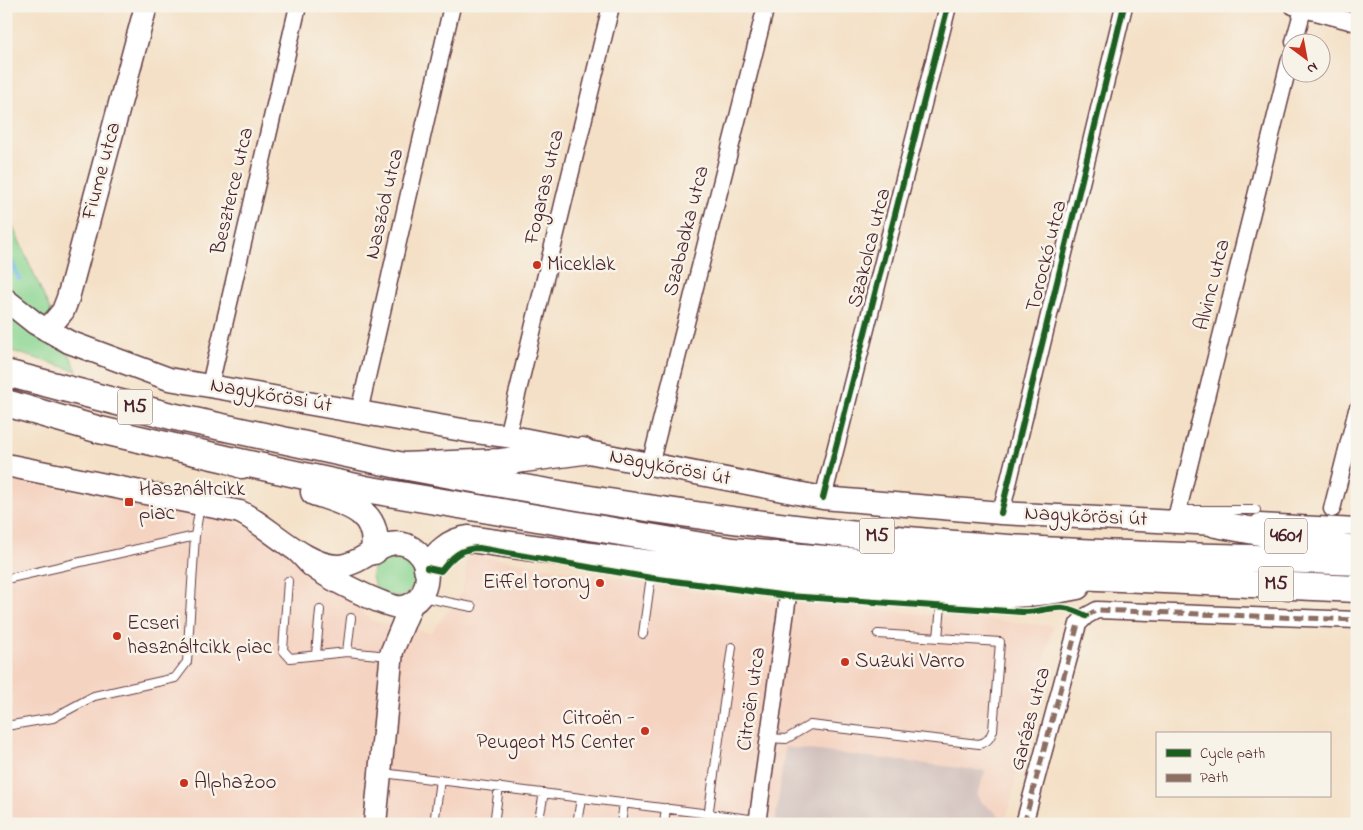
<svg xmlns="http://www.w3.org/2000/svg" width="1363" height="830" viewBox="0 0 1363 830" font-family="'Indie Flower',sans-serif">
<style>
.built{fill:#f5d3c1}
.industrial{fill:#d1c0bc}
.green{fill:#8bd693;stroke:#6a7a5f}
.lines{fill:none;stroke-linecap:round;stroke-linejoin:round}
.stream{stroke:#71bae9;stroke-width:4.5}
.lane-casing{stroke:#643c42;stroke-width:10}
.street-casing{stroke:#643c42;stroke-width:19}
.secondary-casing{stroke:#643c42;stroke-width:25}
.primary-casing{stroke:#643c42;stroke-width:29}
.lane{stroke:#fff;stroke-width:8}
.street{stroke:#fff;stroke-width:16}
.secondary{stroke:#fff;stroke-width:22}
.primary{stroke:#fff;stroke-width:26}
.quiet{stroke:#8d6e63;stroke-width:5;stroke-dasharray:10 5;stroke-linecap:butt}
.cycleway-casing{stroke:#f7f3e8;stroke-width:9}
.cycleway{stroke:#1b5e20;stroke-width:6}
.poi-dot{fill:#c8321e;stroke:#f7f3e8;stroke-width:2}
.labels{text-anchor:middle;dominant-baseline:central;stroke-width:5;stroke-linejoin:round;paint-order:stroke}
.shield{fill:#f7f3e8;stroke:#7e5f64;stroke-width:1}
.shield-label{font-size:20px;font-weight:bold;fill:#4a1f2b}
.street-label{font-size:21px;fill:#4a1f2b;stroke:#f7f3e8}
.poi-label{font-size:21px;fill:#4a1f2b;stroke:#f7f3e8;text-anchor:start}
</style>
<rect width="100%" height="100%" fill="#f7f3e8"/>
<filter id="ink" filterUnits="userSpaceOnUse"><feTurbulence type="fractalNoise" baseFrequency=".02" numOctaves="2"/><feDisplacementMap in="SourceGraphic" scale="10" xChannelSelector="R" yChannelSelector="G"/><feConvolveMatrix kernelMatrix="1 2 1 2 8 2 1 2 1" color-interpolation-filters="sRGB"/></filter>
<filter id="wash" filterUnits="userSpaceOnUse"><feTurbulence type="fractalNoise" baseFrequency=".0096" numOctaves="4" result="noise"/><feDisplacementMap in="SourceGraphic" scale="20" xChannelSelector="R" yChannelSelector="G"/><feGaussianBlur stdDeviation="1.12" result="paint"/><feColorMatrix in="noise" values="0 0 0 0 0 0 0 0 0 0 0 0 0 0 0 0 0 1.4 0 .05"/><feComposite in="paint" operator="in"/></filter>
<g filter="url(#wash)">
<rect width="100%" height="100%" fill="#f4e0c6"/>
<path class="built" d="M6 479 238 522 277 544 373 621 431 633 463 591 467 554 719 595 1053 626 1005 824H6Z"/>
<path class="industrial" d="M785 747 985 771 977 795 980 801 1005 820 1004 824H775Z"/>
<path class="green" d="M6 211 77 371 6 349Z
M394 552 415 560 419 582 402 598 380 593C364 573 374 560 394 552Z"/>
<g class="lines">
<path class="stream" d="M6 249 19 279"/>
</g>
</g>
<g filter="url(#ink)">
<g class="lines">
<g class="lane-casing">
<path id="lane" d="M1178 510H1256
M6 579 195 536 200 505
M288 581 283 650 290 658 347 652 389 656
M422 597 472 607
M643 634 652 569
M938 638 942 595
M347 652 351 618
M316 654 320 610
M6 726 53 718 94 696 175 678 187 662 195 536
M768 738 786 739 810 725 979 744C988 742 990 738 993 730L1000 642 878 634
M383 773 758 820
M434 824 440 780
M494 824 499 787
M538 824 544 793
M577 824 581 798
M621 824 624 803
M664 824 666 808
M707 824 732 647"/>
</g>
<g class="street-casing">
<path id="street" d="M1293 6 1357 23
M1294 42 1304 6
M210 385 298 6
M359 412 452 6
M507 436 611 6
M650 465 766 6
M823 498 948 6
M1332 509 1357 410
M1001 513 1124 6
M1177 522 1178 510 1290 59
M1259 522 1357 527
M757 824 788 596V580
M1024 824 1078 624 1086 616 1097 610 1357 620"/>
</g>
<g class="secondary-casing">
<path id="secondary" d="M6 300 35 323 69 342 169 379 468 431 507 436 823 498 1001 513 1216 524
M47 330 63 311 68 298 146 6
M6 465 240 512C269 526 306 567 339 566 364 565 383 534 409 546 434 558 433 601 403 607 389 610 324 576 311 565 306 560 301 554 295 549
M375 824 392 651 411 605"/>
</g>
<g class="primary-casing">
<path id="primary" d="M6 373 171 416 403 466 501 462 583 451
M6 403 100 430 226 459 242 465
M226 459 365 489 732 551 967 571 1357 589
M403 466C581 500 761 528 942 543 1080 555 1219 556 1357 562
M314 492C345 503 380 509 374 551
M1216 524 1354 549
M427 568C438 554 449 541 469 539 601 558 733 576 866 586 937 592 1007 601 1077 586"/>
</g>
<use href="#lane" class="lane"/>
<use href="#street" class="street"/>
<use href="#secondary" class="secondary"/>
<use href="#primary" class="primary"/>
<path class="quiet" d="M1086 616 1097 610 1357 620
M1024 824 1078 624"/>
<g class="cycleway-casing">
<path id="cycleway" d="M823 498 948 6
M1001 513 1124 6
M427 568 441 571C452 557 461 548 479 548L651 578 788 596 1022 612C1052 612 1057 600 1086 616"/>
</g>
<use href="#cycleway" class="cycleway"/>
</g>
</g>
<g class="poi-dot">
<circle cx="537" cy="265" r="5"/>
<rect x="124" y="497" width="10" height="10" rx="2.5"/>
<circle cx="600" cy="583" r="5"/>
<circle cx="117" cy="636" r="5"/>
<circle cx="845" cy="662" r="5"/>
<circle cx="645" cy="731" r="5"/>
<circle cx="184" cy="783" r="5"/>
</g>
<g class="labels">
<g class="shield">
<rect x="117.5" y="389.5" width="35" height="35" rx="4"/>
<rect x="859.5" y="518.5" width="35" height="35" rx="4"/>
<rect x="1265" y="518.5" width="42" height="35" rx="4"/>
<rect x="1258.5" y="566.5" width="35" height="35" rx="4"/>
</g>
<g class="shield-label">
<text x="135" y="407">M5</text>
<text x="877" y="536">M5</text>
<text x="1286" y="536">4601</text>
<text x="1276" y="584">M5</text>
</g>
<g class="street-label">
<text transform="translate(102 171) rotate(-75)">Fiume utca</text>
<text transform="translate(545 187) rotate(-77)">Fogaras utca</text>
<text transform="translate(233 191) rotate(-77)">Beszterce utca</text>
<text transform="translate(385 204) rotate(-77)">Naszód utca</text>
<text transform="translate(687 231) rotate(-76)">Szabadka utca</text>
<text transform="translate(870 248) rotate(-76)">Szakolca utca</text>
<text transform="translate(1047 256) rotate(-76)">Torockó utca</text>
<text transform="translate(1213 285) rotate(-76)">Alvinc utca</text>
<text transform="translate(271 396) rotate(10)">Nagykőrösi út</text>
<text transform="translate(670 468) rotate(11)">Nagykőrösi út</text>
<text transform="translate(1086 517) rotate(3)">Nagykőrösi út</text>
<text transform="translate(752 699) rotate(-82)">Citroën utca</text>
<text transform="translate(1031 719) rotate(-75)">Garázs utca</text>
</g>
<g class="poi-label">
<text x="547" y="265">Miceklak</text>
<text x="139" y="490">Használtcikk<tspan x="139" dy="24">piac</tspan></text>
<text x="590" y="583" text-anchor="end">Eiffel torony</text>
<text x="127" y="624">Ecseri<tspan x="127" dy="24">használtcikk piac</tspan></text>
<text x="855" y="662">Suzuki Varro</text>
<text x="635" y="719" text-anchor="end">Citroën -<tspan x="635" dy="24">Peugeot M5 Center</tspan></text>
<text x="194" y="783">AlphaZoo</text>
</g>
</g>
<rect width="1363" height="830" fill="none" stroke="#f7f3e8" stroke-width="25"/>
<rect x="1156" y="732" width="175" height="65" fill="#f7f3e8" stroke="#b29e9c"/>
<rect x="1166" y="749" width="25" height="8" fill="#1b5e20" stroke="#b29e9c"/>
<text x="1200" y="758" font-size="15" fill="#4a1f2b">Cycle path</text>
<rect x="1166" y="774" width="25" height="8" fill="#8d6e63" stroke="#b29e9c"/>
<text x="1200" y="782" font-size="15" fill="#4a1f2b">Path</text>
<g transform="translate(1306 58) rotate(148)"><circle r="24" fill="#f7f3e8" stroke="#b29e9c"/>
<path d="M0-4L9 19L0 12L-9 19Z" fill="#c8321e"/>
<text y="-8" font-size="14" font-weight="bold" text-anchor="middle" fill="#4a1f2b">N</text>
</g>
</svg>
